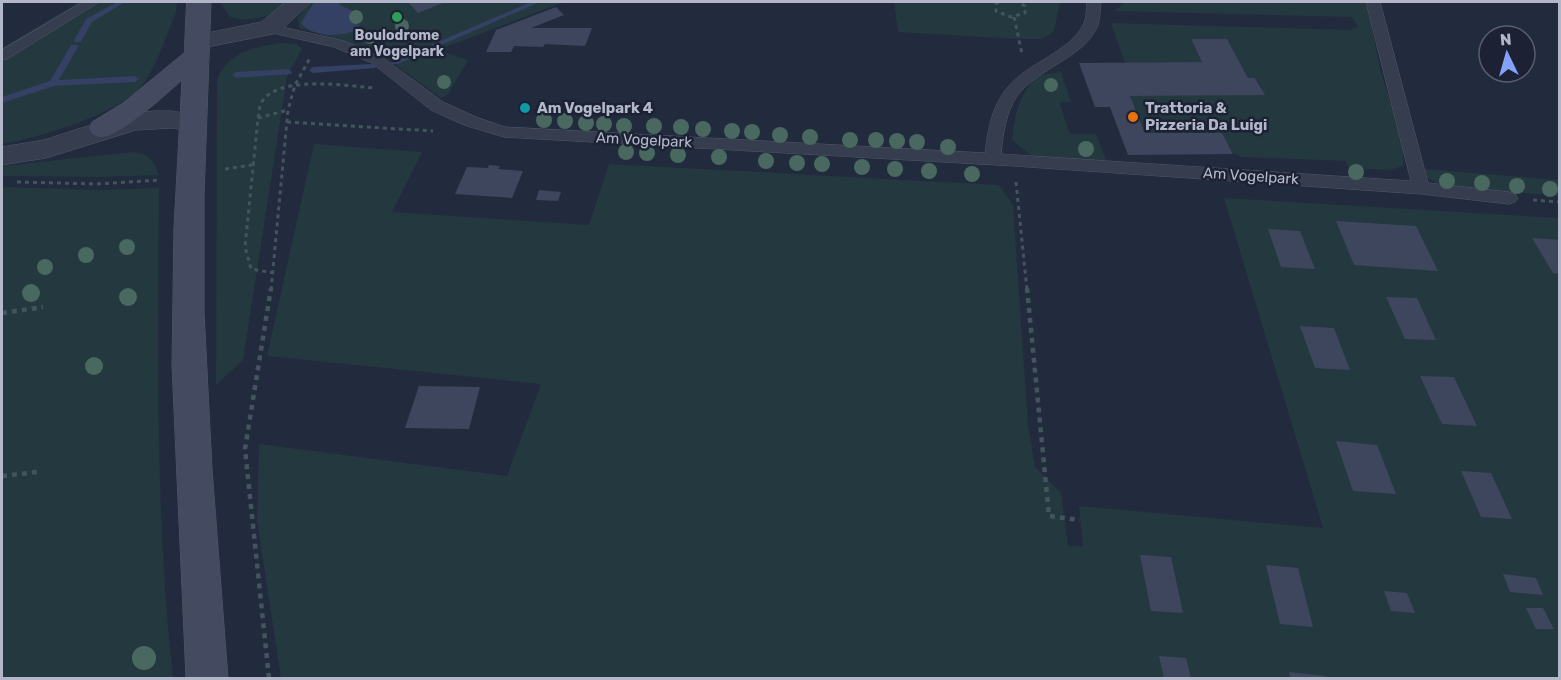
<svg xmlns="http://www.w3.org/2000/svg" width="1561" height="680" viewBox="0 0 1561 680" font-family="Rubik,sans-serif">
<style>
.green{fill:#24383f}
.water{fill:#344064}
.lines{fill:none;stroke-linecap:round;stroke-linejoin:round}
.stream{fill:#344064;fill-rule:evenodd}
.building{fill:#3e465e}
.service-casing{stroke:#525869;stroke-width:1}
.minor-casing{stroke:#525869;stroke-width:1}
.tertiary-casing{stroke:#525869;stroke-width:1}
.secondary-casing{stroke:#525869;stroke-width:1}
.path-far1{stroke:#42555c;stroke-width:3;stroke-dasharray:4 4;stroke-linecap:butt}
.path{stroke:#42555c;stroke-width:4.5;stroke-dasharray:5 5;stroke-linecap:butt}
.service{fill:#363d4e;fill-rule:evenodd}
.minor{fill:#363d4e;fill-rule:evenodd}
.tertiary{fill:#363d4e;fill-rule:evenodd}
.secondary{fill:#444b61;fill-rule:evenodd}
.tree{fill:#486860}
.leisure-dot{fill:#2e9e5b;stroke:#1c2233;stroke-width:2}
.culture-dot{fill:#0f9aa8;stroke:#1c2233;stroke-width:2}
.food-dot{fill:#e8710a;stroke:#1c2233;stroke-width:2}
.labels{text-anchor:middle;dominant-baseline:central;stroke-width:5;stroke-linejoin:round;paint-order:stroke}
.far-poi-label{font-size:14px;font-weight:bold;fill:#b2b8c9;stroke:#1c2233}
.poi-label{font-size:15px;font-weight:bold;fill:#b2b8c9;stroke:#1c2233;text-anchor:start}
.street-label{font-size:15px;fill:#b2b8c9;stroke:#1c2233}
</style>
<rect width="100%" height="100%" fill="#222a3e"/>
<path class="green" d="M79 2H177L176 13C166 35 159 60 146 80 126 113 38 138 2 144V48Z
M220 2H289C273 17 251 23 230 17Z
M310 2H564L438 50 468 60 448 94 441 98 383 56 354 44 299 28 298 18Z
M894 2H1060L1054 31 1042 39H1020L898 32Z
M1126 2H1365C1374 27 1375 53 1383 79 1391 106 1406 137 1403 166L1390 170 1349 168 1346 161 1241 157 1233 153 1222 133H1145L1130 96 1264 94 1256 78H1248L1227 39H1191L1202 62 1125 63 1111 23 1352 30 1351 28H1358L1352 17 1114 11Z
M280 43 297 44 302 49 287 77 243 360 216 385 217 81C226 53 254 47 280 43Z
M1061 72 1071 102H1059L1070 134H1096L1107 162 1032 156 1012 140C1015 112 1018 98 1037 75Z
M314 144 422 152 392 212 589 225 609 164 999 185 1013 205 1028 425 1035 467 1061 493 1068 546H1083L1079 506 1323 528 1224 198 1559 218V678H281L257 521 259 444 507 476 541 384 267 356Z
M132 152C150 154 153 159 159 175L98 177 2 176V166Z
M1425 169 1559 180V196L1444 186 1427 178Z
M2 187 103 190 159 188C158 351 155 516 173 678H2Z"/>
<path class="water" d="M314 2H339L340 5 353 11 350 20 360 26 359 28C344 38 313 38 301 23Z"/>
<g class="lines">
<path class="stream" d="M117 2H125L92 22 81 42H75L74 40 86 19Z
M531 2H540L398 64H392L391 62Z
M71 45H77L78 47 59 80 135 76 139 79 135 82 54 86 2 103V97L50 81Z
M372 64 376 66 375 68 313 73 309 70 313 67Z
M288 69 292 72 291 74 236 78 232 75 236 72Z"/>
</g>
<path class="building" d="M408 2H445L418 13Z
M556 7 564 15 531 28H592L585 46 545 44 543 47 514 46 511 52H486L496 30Z
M1191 39H1227L1248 78H1255L1265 95 1130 96 1145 133H1222L1233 154 1128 155 1110 107H1095L1079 63 1202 62Z
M489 165 500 166 498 169 523 171 512 198 455 194 467 167 488 168Z
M539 190 561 192 558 201 536 200Z
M1336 221 1416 226 1438 271 1354 265Z
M1268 229 1300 231 1315 269 1281 267Z
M1532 238 1560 240V274L1553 273Z
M1386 297 1417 298 1436 340 1405 339Z
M1300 326 1334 328 1350 370 1315 368Z
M1420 376 1454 377 1477 426 1442 424Z
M419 386 480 387 469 429 405 428Z
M1336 441 1377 445 1396 494 1353 491Z
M1461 471 1491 473 1512 519 1481 517Z
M1140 555 1171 557 1183 613 1151 611Z
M1266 565 1298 568 1313 627 1280 624Z
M1503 574 1536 578 1543 595 1510 592Z
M1384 591 1407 593 1415 613 1391 611Z
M1526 608H1543L1554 629H1536Z
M1159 656 1186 658 1191 678H1164Z
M1289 672 1325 676V678H1290Z"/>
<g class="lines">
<g class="service-casing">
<path id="service" d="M83 2H99L7 59 2 60V50Z
M1087 2H1101C1100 10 1100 18 1098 25 1084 59 1038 67 1017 96 1006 112 1003 134 1001 154L1411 181 1366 2H1380L1428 183 1509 192 1515 194 1518 198 1515 202 1509 204 1421 194 1014 166 504 137 464 125 431 110 372 63 334 47 264 31 262 28 269 24 344 41 382 57 443 102 476 117 505 127 985 153C988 129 992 106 1008 87 1027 63 1070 52 1083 25 1087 18 1086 9 1087 2Z"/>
</g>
<g class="minor-casing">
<path id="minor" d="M286 2H311L278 33 197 49 188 47 185 42 188 37 261 22Z"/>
</g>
<g class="tertiary-casing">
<path id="tertiary" d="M154 111H172L199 116 203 122 199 128 190 131 172 128 136 130 46 158 2 165V147L44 140 119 116Z"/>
</g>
<g class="secondary-casing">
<path id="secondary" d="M187 2H211L204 196V312L212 469 228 678H186L172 365 174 228 182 80C167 93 120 137 102 137 98 137 95 135 92 134L89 128 92 122 123 103 184 53Z"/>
</g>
<path class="path-far1" d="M999 2 996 4V11L1011 17 1025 13V6L1018 2
M1014 17 1022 54
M258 118 288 110
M287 122 433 131
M225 169 252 165
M17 182 96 184 160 180
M1016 182 1027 290
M1533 200 1560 202
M274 273 251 269 245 247 258 118C259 112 259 105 263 100 283 75 347 86 375 88
M271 290 288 110 295 85 310 58"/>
<path class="path" d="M1027 288 1049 516 1080 520
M2 313 43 307
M2 476 37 472
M269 678 245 449 271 288"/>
<use href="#service" class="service"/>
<use href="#minor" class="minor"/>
<use href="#tertiary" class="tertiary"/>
<use href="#secondary" class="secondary"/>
</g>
<g class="tree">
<circle cx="356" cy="17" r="7"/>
<circle cx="402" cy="26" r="7"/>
<circle cx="370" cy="37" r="7"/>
<circle cx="444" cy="82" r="7"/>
<circle cx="1051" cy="85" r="7"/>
<circle cx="544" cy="120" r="8"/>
<circle cx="565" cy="121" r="8"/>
<circle cx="586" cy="123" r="8"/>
<circle cx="604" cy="124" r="8"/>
<circle cx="624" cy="126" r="8"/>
<circle cx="654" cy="126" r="8"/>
<circle cx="681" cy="127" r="8"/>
<circle cx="703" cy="129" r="8"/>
<circle cx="732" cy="131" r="8"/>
<circle cx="752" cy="132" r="8"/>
<circle cx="780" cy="135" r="8"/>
<circle cx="810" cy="137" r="8"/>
<circle cx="850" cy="140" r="8"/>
<circle cx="876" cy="140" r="8"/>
<circle cx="897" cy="141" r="8"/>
<circle cx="917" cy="142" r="8"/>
<circle cx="948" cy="147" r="8"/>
<circle cx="1086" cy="149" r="8"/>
<circle cx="626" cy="152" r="8"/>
<circle cx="647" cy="153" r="8"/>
<circle cx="678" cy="155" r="8"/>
<circle cx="719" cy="157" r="8"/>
<circle cx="766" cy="161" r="8"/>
<circle cx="797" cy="163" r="8"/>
<circle cx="822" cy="164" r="8"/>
<circle cx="862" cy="167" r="8"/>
<circle cx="895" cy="169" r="8"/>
<circle cx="929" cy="171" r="8"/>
<circle cx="1356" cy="172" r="8"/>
<circle cx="972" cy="174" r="8"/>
<circle cx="1447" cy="181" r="8"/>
<circle cx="1482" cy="183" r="8"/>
<circle cx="1517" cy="186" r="8"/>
<circle cx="1550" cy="189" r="8"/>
<circle cx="127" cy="247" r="8"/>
<circle cx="86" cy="255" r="8"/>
<circle cx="45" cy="267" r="8"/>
<circle cx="31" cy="293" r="9"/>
<circle cx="128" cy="297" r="9"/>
<circle cx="94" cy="366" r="9"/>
<circle cx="144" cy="658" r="12"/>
</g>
<circle class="leisure-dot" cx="397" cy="17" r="6"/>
<circle class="culture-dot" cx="525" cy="108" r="6"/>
<circle class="food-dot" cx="1133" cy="117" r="6"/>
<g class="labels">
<g class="far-poi-label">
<text x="397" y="35">Boulodrome<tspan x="397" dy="16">am Vogelpark</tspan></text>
</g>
<g class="poi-label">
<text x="537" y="108">Am Vogelpark 4</text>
<text x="1145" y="108">Trattoria &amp;<tspan x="1145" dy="17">Pizzeria Da Luigi</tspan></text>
</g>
<g class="street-label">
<text transform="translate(644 140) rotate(3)">Am Vogelpark</text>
<text transform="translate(1251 176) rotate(4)">Am Vogelpark</text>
</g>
</g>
<rect width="1561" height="680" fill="none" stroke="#b2b8c9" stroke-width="6"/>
<g transform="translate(1507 54) rotate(355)"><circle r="28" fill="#1c2233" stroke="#585e6f" stroke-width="1.5"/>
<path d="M0-4.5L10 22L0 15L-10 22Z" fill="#84a1fc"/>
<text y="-9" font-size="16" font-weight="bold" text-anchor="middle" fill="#b2b8c9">N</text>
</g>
</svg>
